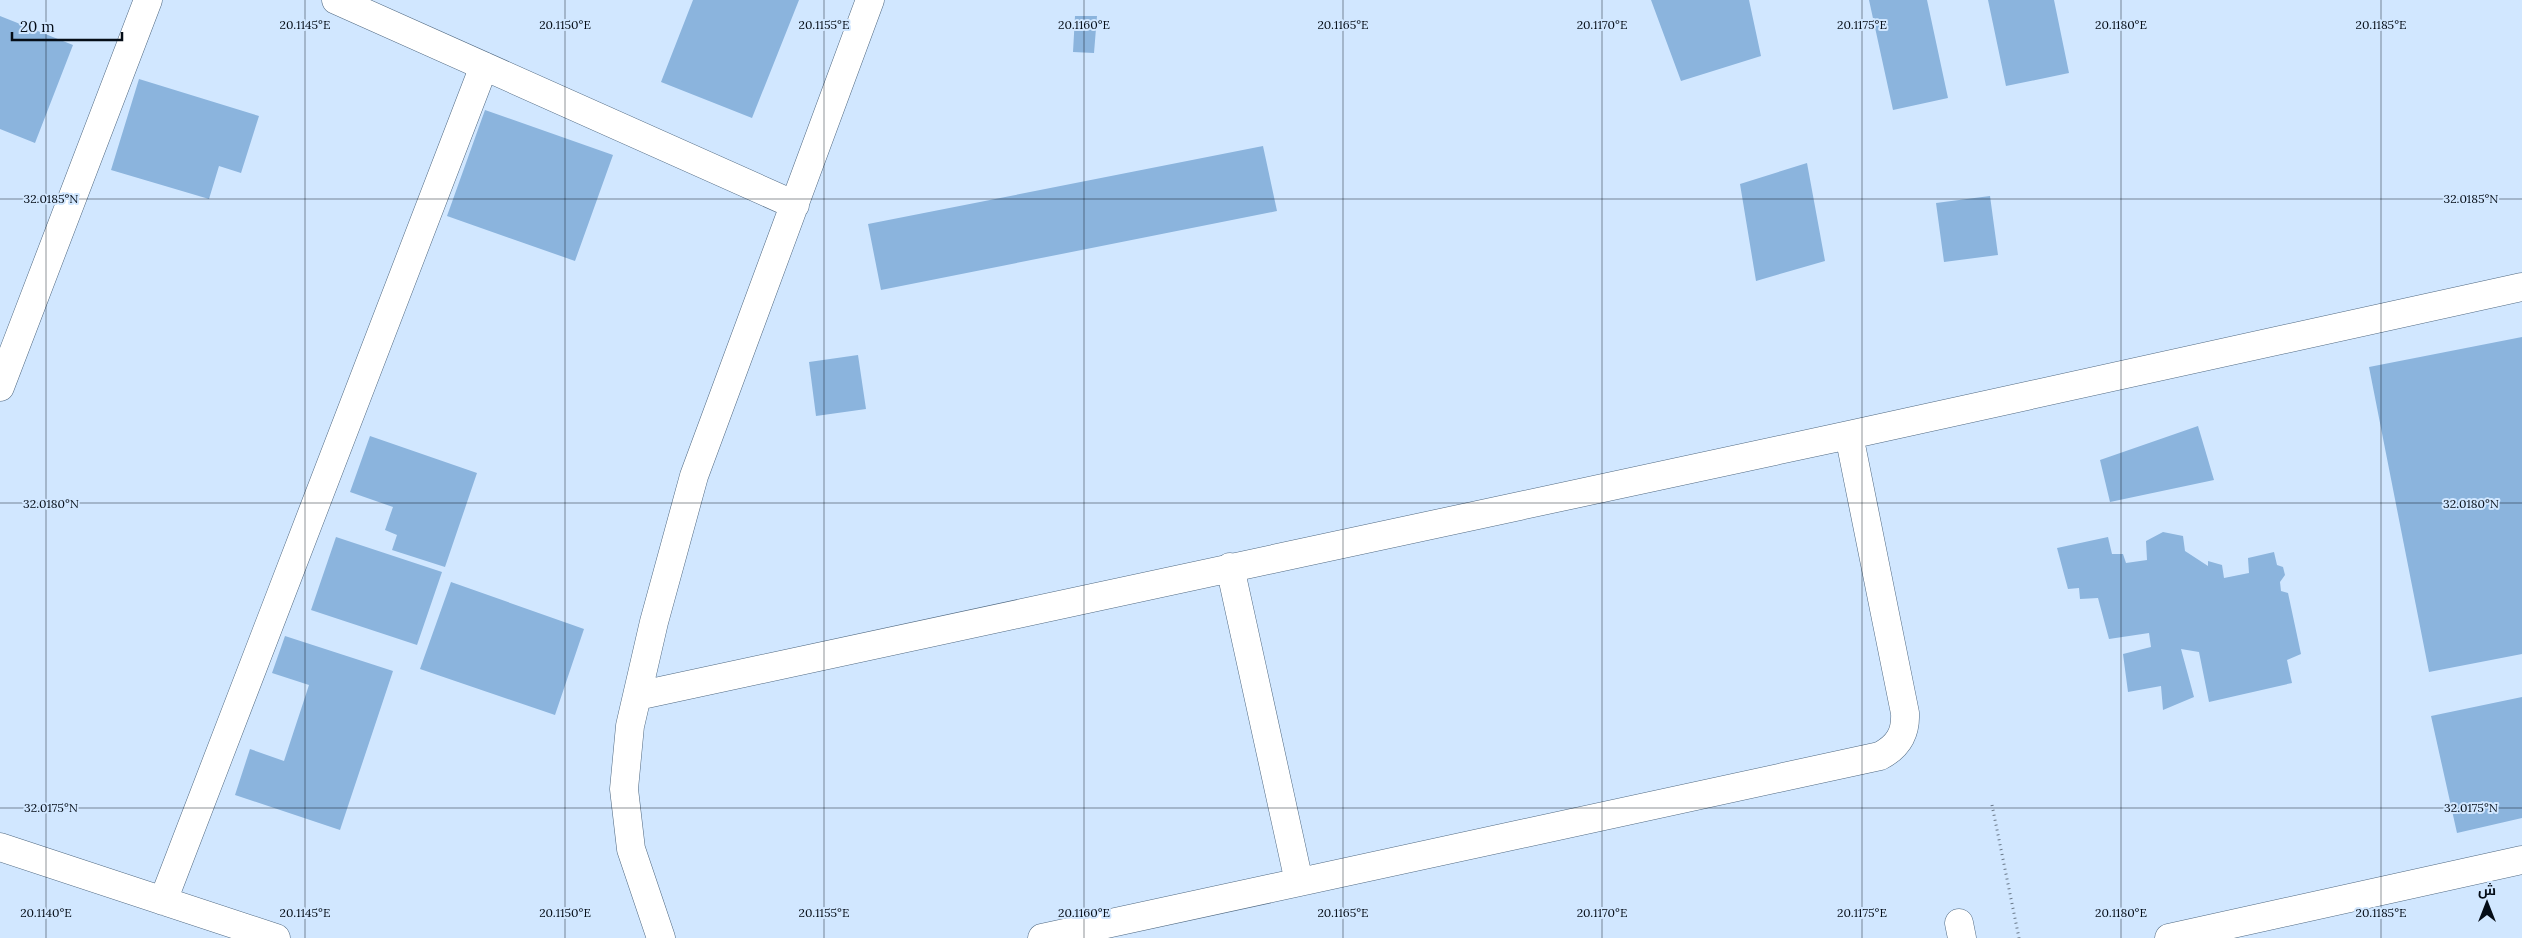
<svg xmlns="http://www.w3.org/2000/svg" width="2522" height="938" viewBox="0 0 2522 938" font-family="Lora,Cairo,serif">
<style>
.building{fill:#8bb4dd}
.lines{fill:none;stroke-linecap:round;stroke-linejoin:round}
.minor-casing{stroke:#4f6881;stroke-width:29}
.path{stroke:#6b7a8b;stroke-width:3;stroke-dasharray:1 4;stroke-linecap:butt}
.minor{stroke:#fff;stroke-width:28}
.ticks{fill:none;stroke:#050d17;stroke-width:1;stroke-opacity:0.45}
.ticks-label{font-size:12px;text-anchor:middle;fill:#050d17;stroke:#d1e7ff;stroke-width:4;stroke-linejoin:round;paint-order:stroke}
</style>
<rect width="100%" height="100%" fill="#d1e7ff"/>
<path class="building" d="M693 0H799L752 118 661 82Z
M1651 0H1749L1761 56 1681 81Z
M1869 0H1927L1948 98 1893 110Z
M1988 0H2054L2069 73 2006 86Z
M0 16 73 45 35 143 0 129Z
M1075 16H1097L1094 53 1073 52Z
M139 79 259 116 241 173 219 166 209 199 111 170Z
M485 110 613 155 575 261 447 216Z
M1263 146 1277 211 881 290 868 224Z
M1807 163 1825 261 1756 281 1740 184Z
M1990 196 1998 255 1944 262 1936 203Z
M2522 337V654L2429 672 2369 367Z
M858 355 866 409 816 416 809 362Z
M2198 426 2214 480 2110 502 2100 460Z
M370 436 477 473 445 567 392 550 397 535 385 530 393 507 350 492Z
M2163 532 2183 536 2185 551 2208 566V561L2222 565 2224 578 2249 573 2248 558 2274 552 2277 565 2283 567 2285 575 2280 582 2281 591 2288 593 2301 654 2287 660 2292 683 2209 702 2199 652 2181 649 2194 697 2163 710 2161 686 2128 692 2123 654 2151 647 2149 633 2109 639 2098 598 2080 599 2079 588 2068 589 2057 548 2108 537 2112 554H2123L2126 563 2147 560 2146 541Z
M336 537 442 572 417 645 311 610Z
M451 582 584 629 555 715 420 669Z
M285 636 393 671 340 830 235 795 250 749 284 761 309 685 272 673Z
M2522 697V818L2457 833 2431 716Z"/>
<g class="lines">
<g class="minor-casing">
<path id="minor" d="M336 0 795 205
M0 387 148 0
M1230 567 1299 882
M637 696 1849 435 2522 287
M0 847 276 938
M163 901 484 66
M1959 923 1962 938
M661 938 631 849 624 789 630 726 654 622 694 476 870 0
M1042 938 1880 756C1899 746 1906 733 1905 713L1849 435
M2169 938 2522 860"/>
</g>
<path class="path" d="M1992 805 2019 938"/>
<use href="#minor" class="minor"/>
</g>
<path class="ticks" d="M46 0V938M305 0V938M565 0V938M824 0V938M1084 0V938M1343 0V938M1602 0V938M1862 0V938M2121 0V938M2381 0V938M0 199H2522M0 503H2522M0 808H2522"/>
<g class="ticks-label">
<text x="305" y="29">20.1145°E</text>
<text x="565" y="29">20.1150°E</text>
<text x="824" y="29">20.1155°E</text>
<text x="1084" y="29">20.1160°E</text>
<text x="1343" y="29">20.1165°E</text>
<text x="1602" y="29">20.1170°E</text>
<text x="1862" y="29">20.1175°E</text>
<text x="2121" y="29">20.1180°E</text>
<text x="2381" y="29">20.1185°E</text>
<text x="51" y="203">32.0185°N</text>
<text x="2471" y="203">32.0185°N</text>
<text x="51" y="508">32.0180°N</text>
<text x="2471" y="508">32.0180°N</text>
<text x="51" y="812">32.0175°N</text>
<text x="2471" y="812">32.0175°N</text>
<text x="46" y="917">20.1140°E</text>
<text x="305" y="917">20.1145°E</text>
<text x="565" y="917">20.1150°E</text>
<text x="824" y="917">20.1155°E</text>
<text x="1084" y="917">20.1160°E</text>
<text x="1343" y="917">20.1165°E</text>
<text x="1602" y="917">20.1170°E</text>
<text x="1862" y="917">20.1175°E</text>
<text x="2121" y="917">20.1180°E</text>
<text x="2381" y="917">20.1185°E</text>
</g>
<g transform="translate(2487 903)" stroke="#d1e7ff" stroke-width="4" paint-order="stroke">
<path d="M0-4L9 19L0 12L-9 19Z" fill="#050d17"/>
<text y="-8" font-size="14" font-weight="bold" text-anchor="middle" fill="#050d17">ش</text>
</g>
<path d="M12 32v8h110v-8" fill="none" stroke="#050d17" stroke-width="2.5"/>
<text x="20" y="32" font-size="15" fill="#050d17" stroke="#d1e7ff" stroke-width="4" paint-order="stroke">20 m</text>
</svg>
